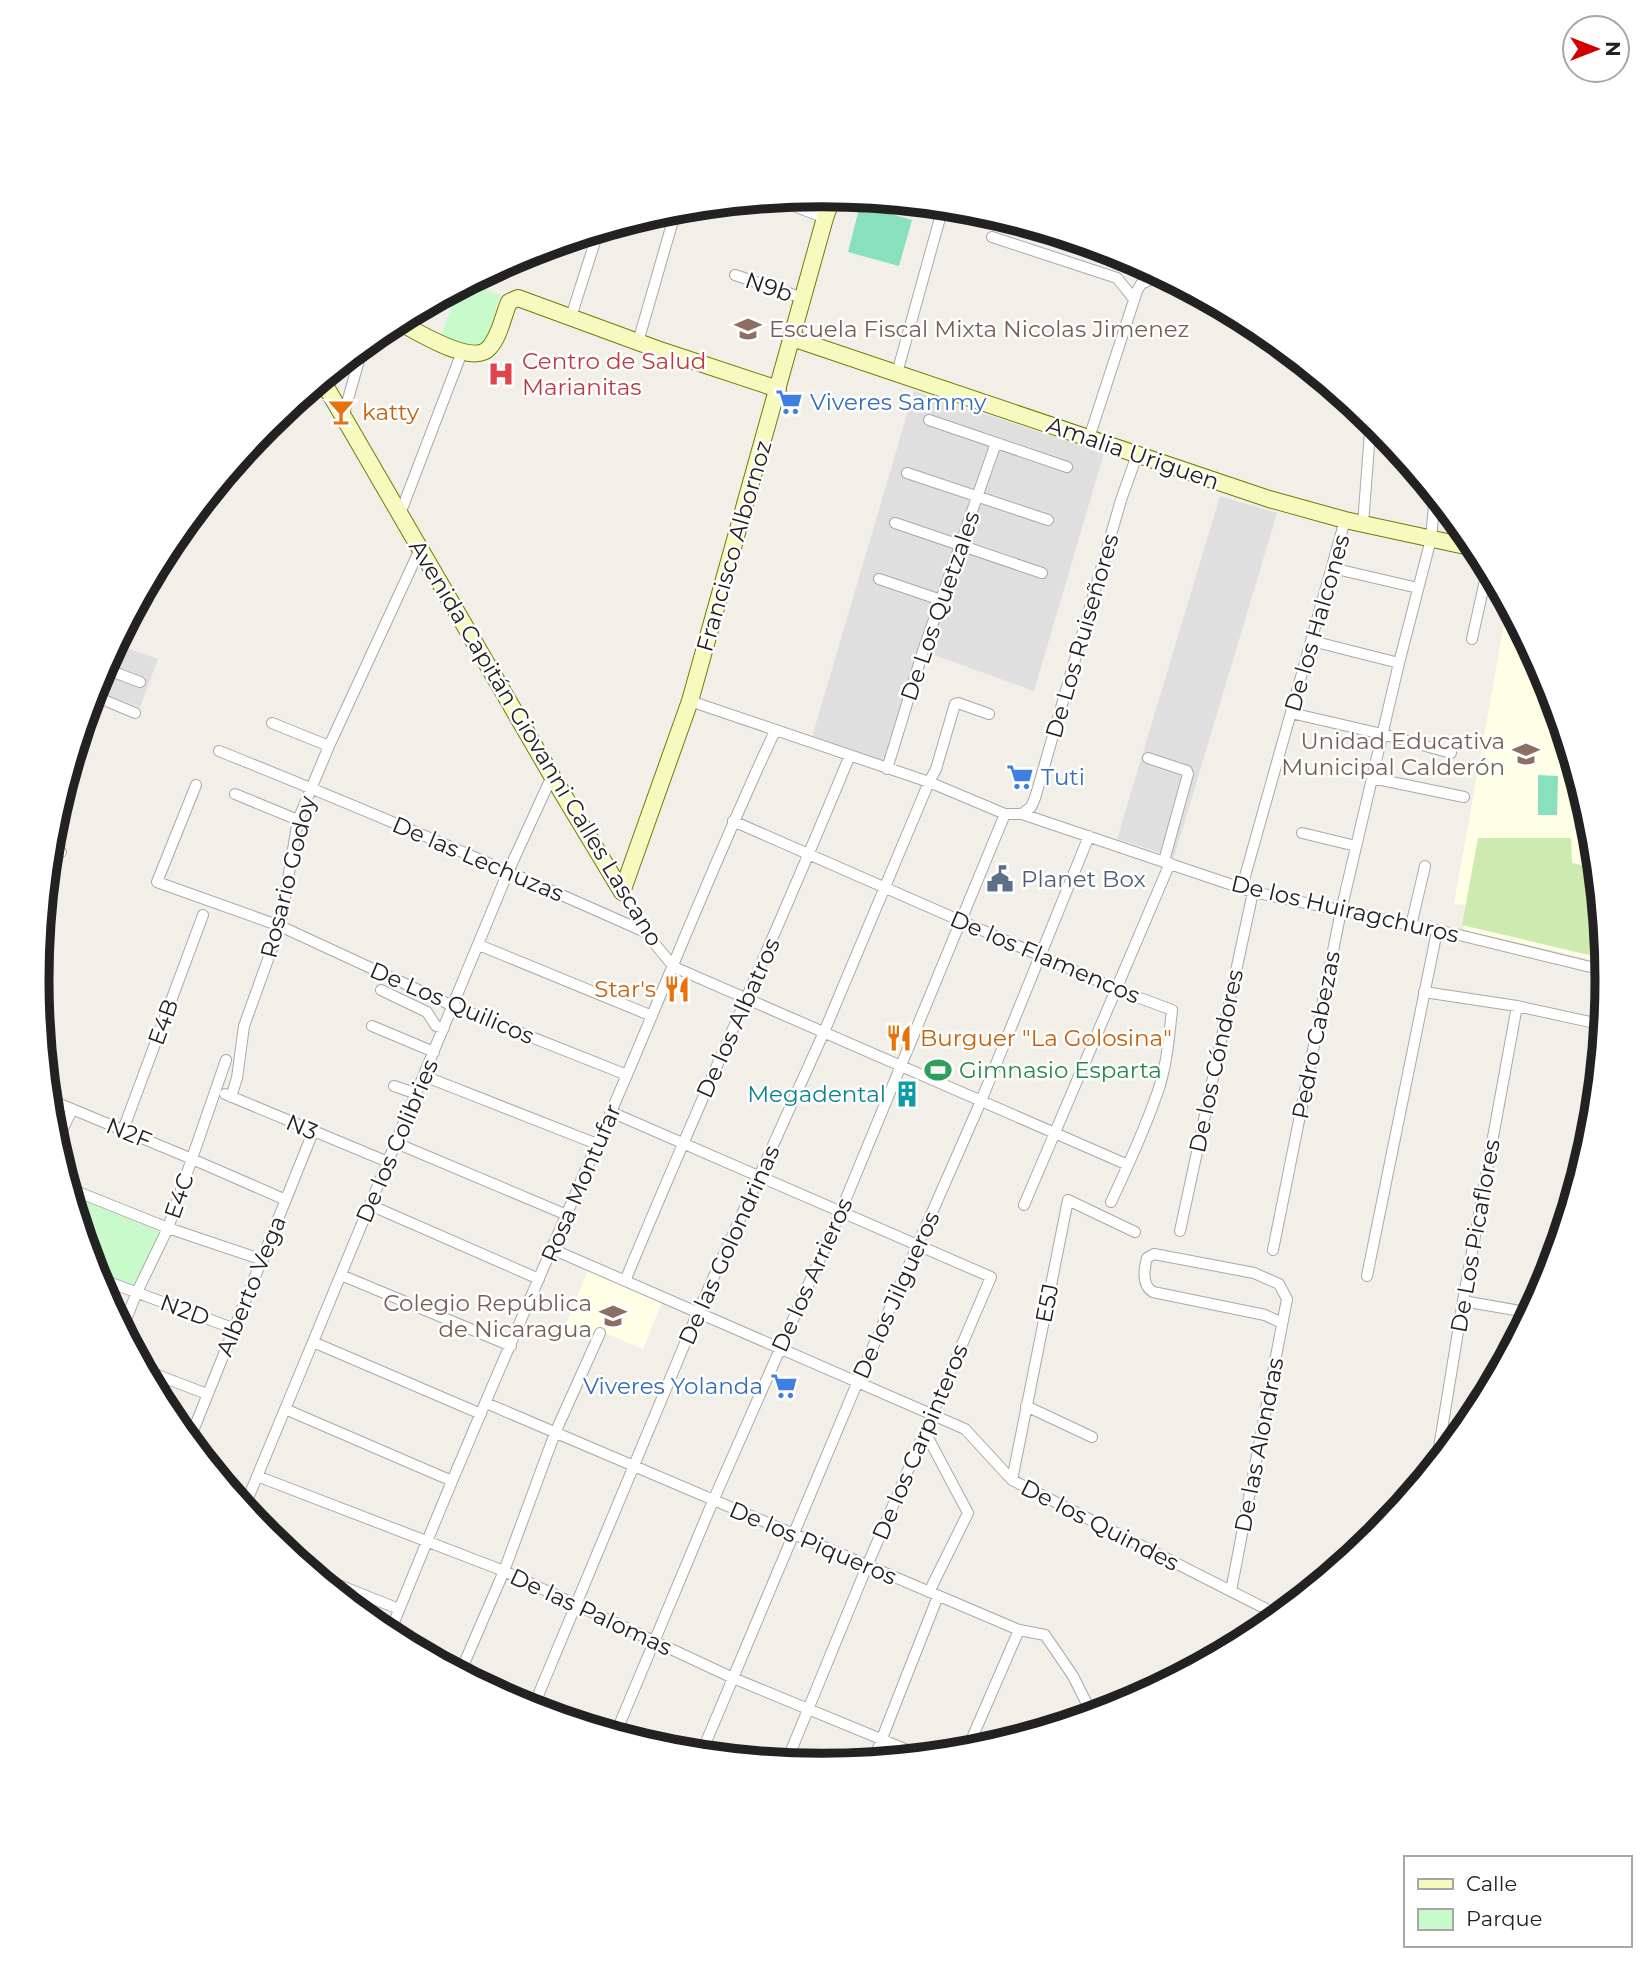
<svg xmlns="http://www.w3.org/2000/svg" width="1645" height="1961" viewBox="0 0 1645 1961" font-family="Montserrat,sans-serif">
<style>
.residential{fill:#e0dfdf}
.education{fill:#ffffe5}
.grass{fill:#cdebb0}
.park{fill:#c8facc}
.pitch{fill:#88e0be}
.lines{fill:none;stroke-linecap:round;stroke-linejoin:round}
.street-casing{stroke:#a9a9a9;stroke-width:12}
.secondary-casing{stroke:#707d05;stroke-width:18}
.street{stroke:#fff;stroke-width:10}
.secondary{stroke:#f7fabf;stroke-width:16}
.labels{text-anchor:middle;dominant-baseline:central;stroke-width:5;stroke-linejoin:round;paint-order:stroke}
.street-label{font-size:23px;fill:#222;stroke:#fff}
.education-label{font-size:23px;fill:#785e54;stroke:#fff;text-anchor:end}
.health-label{font-size:23px;fill:#be3a42;stroke:#fff;text-anchor:start}
.shop-label{font-size:23px;fill:#366cbe;stroke:#fff;text-anchor:start}
.food-label{font-size:23px;fill:#c56008;stroke:#fff;text-anchor:start}
.service-label{font-size:23px;fill:#4e5e75;stroke:#fff;text-anchor:start}
.leisure-label{font-size:23px;fill:#27864d;stroke:#fff;text-anchor:start}
.culture-label{font-size:23px;fill:#0d838f;stroke:#fff;text-anchor:end}
.rim{fill:none;stroke:#222;stroke-width:9}
</style>
<rect width="100%" height="100%" fill="#f2efe9"/>
<path class="residential" d="M914 391 1104 453 1034 691 929 653 894 764 812 737Z
M1220 496 1277 513 1174 857 1117 839Z
M116 644 158 659 140 707 93 690 97 679Z"/>
<path class="education" d="M1514 616 1549 680 1593 828 1606 963 1464 930 1467 905 1454 904 1505 619 1513 620Z
M588 1270 662 1302 643 1349 598 1330 591 1342 563 1331Z"/>
<path class="grass" d="M1478 838H1571L1572 863 1597 868 1606 959 1462 925Z"/>
<path class="park" d="M470 282 500 295 488 337 480 348 440 339 458 289Z
M71 1196 161 1232 138 1289 94 1273Z"/>
<path class="pitch" d="M860 205 912 220 899 266 848 252Z
M1538 775 1558 776 1557 815H1538Z"/>
<g class="lines">
<g class="street-casing">
<path id="street" d="M776 199 825 218
M992 237 1117 278 1134 299
M735 275 803 298
M571 317 598 232
M638 342 674 217
M897 373 940 218
M343 417 363 346
M929 420 1067 467
M1089 438 1137 291 1141 284 1161 275
M907 473 1048 520
M400 514 462 352
M895 523 1042 573
M1363 524 1371 419
M1332 568 1418 588
M879 579 941 600
M1472 639 1488 567
M1312 641 1399 663
M103 668 140 682
M92 695 135 713
M690 701 929 782 1005 814H1022L1253 892 1455 934 1607 971
M1291 713 1382 734 1451 753
M272 723 329 746
M219 751C362 808 504 869 645 932
M1148 758 1187 771 1188 774 1164 861
M887 769 923 651 996 443
M69 770 71 771
M1372 778 1464 797
M196 785 157 882 280 926 453 1006 627 1075
M235 794 298 820
M1022 814 1031 807 1035 798 1121 500 1137 455
M733 821 1116 989 1172 1010C1169 1037 1167 1065 1158 1091 1145 1129 1128 1166 1111 1202
M1302 833 1356 846
M50 848 61 852
M1242 887 1345 520
M622 892 645 932 674 967 1128 1165
M1411 926 1425 866
M479 945 652 1016
M381 990 427 1012 436 1026 444 1028
M1424 992 1517 1006 1604 1025
M372 1026 434 1052
M424 1076 597 1144
M394 1086 417 1094
M225 1094 388 1162
M231 1097 237 1078 244 1026 280 926 298 820 329 746 420 549
M48 1099 192 1159 286 1200
M611 1112 991 1277 867 1566 786 1763
M123 1130 203 915
M396 1143 567 1215
M55 1145 72 1110
M68 1188 168 1228 263 1260
M370 1205 539 1279
M1024 1205 1170 863
M1180 1231 1253 892
M552 1249 965 1429 1012 1480 1280 1616
M1273 1250 1341 911 1399 663 1431 539 1435 494
M341 1275 511 1346
M1367 1276 1437 931
M95 1277 235 1329
M625 1281C698 1104 778 931 850 755
M1463 1301 1532 1313
M122 1329 137 1292 168 1228 226 1060
M313 1342 481 1414
M144 1370 207 1394
M486 1403 1019 1630 1045 1635 1073 1676 1093 1716
M1026 1406 1092 1437
M285 1409 452 1481
M925 1432 968 1513 929 1592
M189 1441 313 1132
M1436 1466 1463 1301 1517 1006
M257 1476 504 1571 733 1678 922 1756
M1012 1480 1068 1200 1135 1232
M244 1508 508 872 552 776
M316 1576 399 1609
M1231 1591 1287 1299 1279 1284 1254 1273 1154 1254 1147 1258C1144 1269 1141 1285 1153 1292L1265 1315 1282 1323
M1266 1628 1269 1610
M389 1635C460 1457 538 1281 614 1105 668 980 717 854 775 731
M460 1673 504 1571 555 1433 600 1333
M532 1710 698 1312 824 1032 929 782 936 769 955 704 958 703 989 714
M615 1735 713 1501 840 1213 1005 814
M966 1752 1019 1630
M701 1754 858 1381 981 1101 1089 836
M873 1761 938 1596"/>
</g>
<g class="secondary-casing">
<path id="secondary" d="M397 321C416 331 472 367 489 348 500 336 503 316 509 302L518 298 657 349 778 389
M792 338 1269 499 1345 520 1479 549
M322 380 552 776 622 892
M622 892 690 701 825 218 833 196"/>
</g>
<use href="#street" class="street"/>
<use href="#secondary" class="secondary"/>
</g>
<defs>
<g id="school-bare" transform="scale(2.1)"><path d="M0-5L7-2L0 1L-7-2ZM-4 1L0 2.5L4 1V4Q0 6-4 4Z" fill="#8d6e63" stroke="#fff" stroke-width="2.5" paint-order="stroke"/></g>
<g id="hospital-bare" transform="scale(2.1)"><path d="M-5-5h3v3.5h4V-5h3V5h-3V1.5h-4V5h-3Z" fill="#e0444e" stroke="#fff" stroke-width="2.5" paint-order="stroke"/></g>
<g id="supermarket-bare" transform="scale(2.1)"><path d="M-6-5.5h2.5l.6 2H6L4.5 2H-2.5L-4.4-4H-6ZM-1.5 3.2a1.3 1.3 0 1 0 .1 0ZM3 3.2a1.3 1.3 0 1 0 .1 0Z" fill="#3f7fe0" stroke="#fff" stroke-width="2.5" paint-order="stroke"/></g>
<g id="bar-bare" transform="scale(2.1)"><path d="M-6-5H6L.8 .8V4.5H3.5V6h-7V4.5H-.8V.8Z" fill="#e8710a" stroke="#fff" stroke-width="2.5" paint-order="stroke"/></g>
<g id="civic-bare" transform="scale(2.1)"><path d="M-.6-6.5H3V-4.5H.6V-3L4-1V1h2V6H-6V1h2V-1L-.6-3ZM-1.2 2.5V6h2.4V2.5Z" fill="#5c6f8a" stroke="#fff" stroke-width="2.5" paint-order="stroke"/></g>
<g id="restaurant-bare" transform="scale(2.1)"><path d="M-5-6h1v4h1v-4h1v4h1v-4h1v5L-1.5 .5V6h-2V.5L-5-1ZM5-6V6H3V1.5H1.5Q1.5-4 5-6Z" fill="#e8710a" stroke="#fff" stroke-width="2.5" paint-order="stroke"/></g>
<g id="stadium-bare" transform="scale(2.1)"><path d="M0-5a6.5 5 0 1 0 0 10a6.5 5 0 1 0 0-10ZM-3.5-1.8h7v3.6h-7Z" fill="#2e9e5b" stroke="#fff" stroke-width="2.5" paint-order="stroke"/></g>
<g id="building-bare" transform="scale(2.1)"><path d="M-4-6H4V6H1V3H-1V6H-4ZM-2.5-4.3h1.7v1.8h-1.7ZM.8-4.3h1.7v1.8H.8ZM-2.5-1h1.7V.8h-1.7ZM.8-1h1.7V.8H.8Z" fill="#0f9aa8" stroke="#fff" stroke-width="2.5" paint-order="stroke"/></g>
</defs>
<g fill-rule="evenodd">
<use href="#school-bare" x="748" y="329"/>
<use href="#hospital-bare" x="501" y="374"/>
<use href="#supermarket-bare" x="789" y="402"/>
<use href="#bar-bare" x="341" y="412"/>
<use href="#school-bare" x="1526" y="754"/>
<use href="#supermarket-bare" x="1020" y="777"/>
<use href="#civic-bare" x="1000" y="879"/>
<use href="#restaurant-bare" x="677" y="989"/>
<use href="#restaurant-bare" x="899" y="1038"/>
<use href="#stadium-bare" x="938" y="1070"/>
<use href="#building-bare" x="907" y="1094"/>
<use href="#school-bare" x="613" y="1316"/>
<use href="#supermarket-bare" x="784" y="1386"/>
</g>
<g class="labels">
<g class="street-label">
<text transform="translate(769 287) rotate(19)">N9b</text>
<text transform="translate(1133 453) rotate(19)">Amalia Uriguen</text>
<text transform="translate(734 546) rotate(-74)">Francisco Albornoz</text>
<text transform="translate(940 606) rotate(-71)">De Los Quetzales</text>
<text transform="translate(1317 623) rotate(-74)">De los Halcones</text>
<text transform="translate(1082 636) rotate(-74)">De Los Ruiseñores</text>
<text transform="translate(536 743) rotate(59)">Avenida Capitán Giovanni Calles Lascano</text>
<text transform="translate(478 859) rotate(23)">De las Lechuzas</text>
<text transform="translate(288 877) rotate(-76)">Rosario Godoy</text>
<text transform="translate(1345 909) rotate(13)">De los Huiragchuros</text>
<text transform="translate(1045 957) rotate(23)">De los Flamencos</text>
<text transform="translate(452 1003) rotate(23)">De Los Quilicos</text>
<text transform="translate(738 1018) rotate(-66)">De los Albatros</text>
<text transform="translate(163 1022) rotate(-70)">E4B</text>
<text transform="translate(1316 1035) rotate(-79)">Pedro Cabezas</text>
<text transform="translate(1216 1061) rotate(-78)">De los Cóndores</text>
<text transform="translate(302 1127) rotate(23)">N3</text>
<text transform="translate(129 1133) rotate(22)">N2F</text>
<text transform="translate(397 1141) rotate(-67)">De los Colibries</text>
<text transform="translate(581 1183) rotate(-67)">Rosa Montufar</text>
<text transform="translate(179 1196) rotate(-71)">E4C</text>
<text transform="translate(1475 1236) rotate(-80)">De Los Picaflores</text>
<text transform="translate(729 1245) rotate(-66)">De las Golondrinas</text>
<text transform="translate(812 1275) rotate(-66)">De los Arrieros</text>
<text transform="translate(251 1286) rotate(-68)">Alberto Vega</text>
<text transform="translate(896 1295) rotate(-66)">De los Jilgueros</text>
<text transform="translate(1047 1303) rotate(-79)">E5J</text>
<text transform="translate(185 1310) rotate(20)">N2D</text>
<text transform="translate(920 1442) rotate(-67)">De los Carpinteros</text>
<text transform="translate(1259 1445) rotate(-79)">De las Alondras</text>
<text transform="translate(1100 1525) rotate(27)">De los Quindes</text>
<text transform="translate(813 1543) rotate(23)">De los Piqueros</text>
<text transform="translate(591 1612) rotate(25)">De las Palomas</text>
</g>
<g class="education-label">
<text x="769" y="329" text-anchor="start">Escuela Fiscal Mixta Nicolas Jimenez</text>
<text x="1505" y="741">Unidad Educativa<tspan x="1505" dy="26">Municipal Calderón</tspan></text>
<text x="592" y="1303">Colegio República<tspan x="592" dy="26">de Nicaragua</tspan></text>
</g>
<g class="health-label">
<text x="522" y="361">Centro de Salud<tspan x="522" dy="26">Marianitas</tspan></text>
</g>
<g class="shop-label">
<text x="810" y="402">Viveres Sammy</text>
<text x="1041" y="777">Tuti</text>
<text x="763" y="1386" text-anchor="end">Viveres Yolanda</text>
</g>
<g class="food-label">
<text x="362" y="412">katty</text>
<text x="656" y="989" text-anchor="end">Star's</text>
<text x="920" y="1038">Burguer "La Golosina"</text>
</g>
<g class="service-label">
<text x="1021" y="879">Planet Box</text>
</g>
<g class="leisure-label">
<text x="959" y="1070">Gimnasio Esparta</text>
</g>
<g class="culture-label">
<text x="886" y="1094">Megadental</text>
</g>
</g>
<path d="M0 0H1645V1961H0ZM49 980a773 773 0 1 1 1546 0a773 773 0 1 1-1546 0Z" fill="#fff" fill-rule="evenodd"/>
<path class="rim" d="M49 980a773 773 0 1 1 1546 0a773 773 0 1 1-1546 0Z"/>
<rect x="1404" y="1856" width="228" height="91" fill="#ffffff" stroke="#a7a7a7" stroke-width="2"/>
<rect x="1418" y="1879" width="35" height="10" fill="#f7fabf" stroke="#a7a7a7" stroke-width="2"/>
<text x="1466" y="1891" font-size="21" fill="#222222">Calle</text>
<rect x="1418" y="1909" width="35" height="21" fill="#c8facc" stroke="#a7a7a7" stroke-width="2"/>
<text x="1466" y="1926" font-size="21" fill="#222222">Parque</text>
<g transform="translate(1596 49) rotate(90)"><circle r="33" fill="#ffffff" stroke="#a7a7a7" stroke-width="2"/>
<path d="M0-5L12 26L0 18L-12 26Z" fill="#d40000"/>
<text y="-10" font-size="19" font-weight="bold" text-anchor="middle" fill="#222222">N</text>
</g>
</svg>
